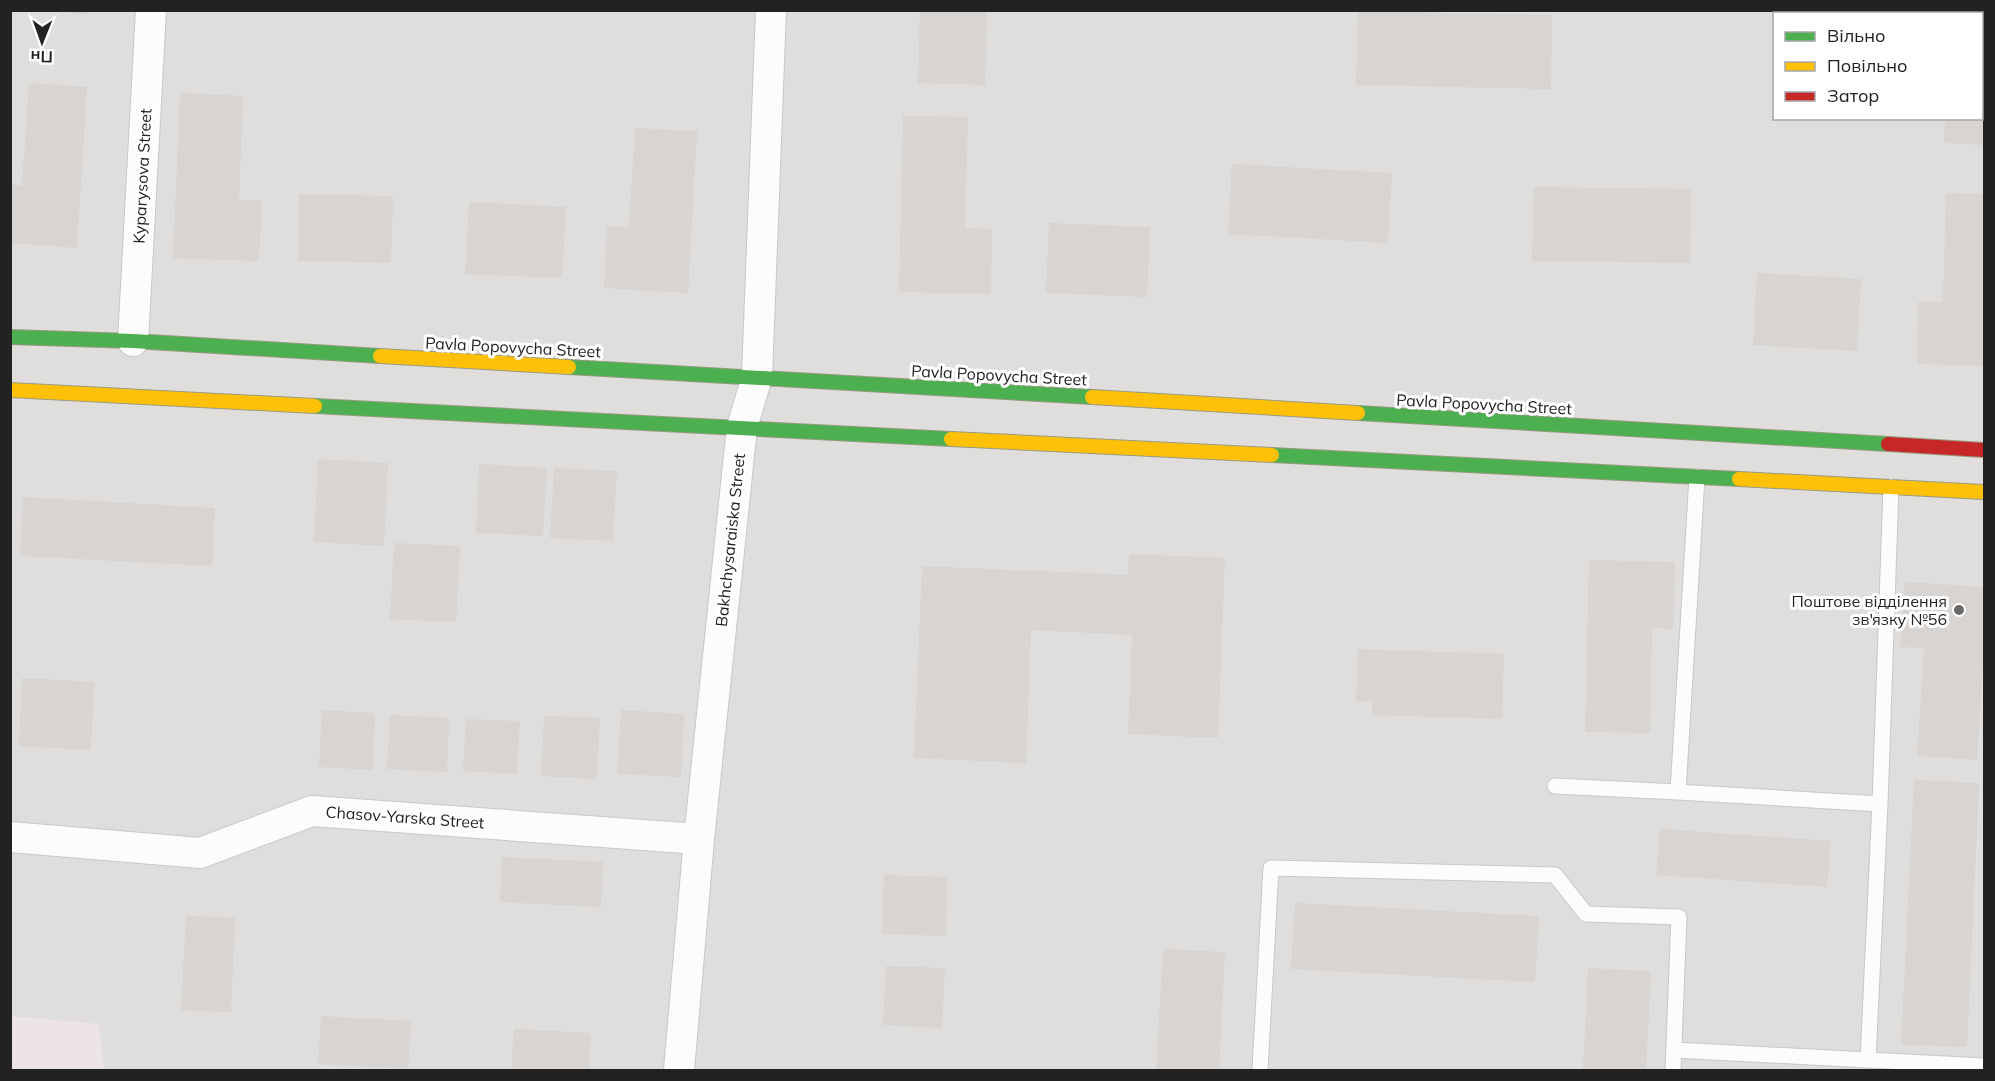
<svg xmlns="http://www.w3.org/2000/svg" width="1995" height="1081" viewBox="0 0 1995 1081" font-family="Mulish,sans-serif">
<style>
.residential{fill:#dfdedc;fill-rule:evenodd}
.industrial{fill:#ede4e9}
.building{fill:#d7d4d2}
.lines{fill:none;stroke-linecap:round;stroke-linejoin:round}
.lane-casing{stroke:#c9c8c7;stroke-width:17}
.street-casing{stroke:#c9c8c7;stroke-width:32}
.fast-casing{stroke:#999a82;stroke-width:16}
.slow-casing{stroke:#999a82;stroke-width:16}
.jam-casing{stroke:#999a82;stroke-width:16}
.lane{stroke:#fdfcfc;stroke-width:15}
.street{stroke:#fdfcfc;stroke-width:30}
.fast{stroke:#4caf50;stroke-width:14}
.slow{stroke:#ffc107;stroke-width:14}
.jam{stroke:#c62828;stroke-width:14}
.poi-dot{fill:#6a6968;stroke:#fff;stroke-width:2}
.labels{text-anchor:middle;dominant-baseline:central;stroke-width:6;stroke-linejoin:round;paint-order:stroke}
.street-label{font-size:16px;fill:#222;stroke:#fff}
.poi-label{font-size:16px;fill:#222;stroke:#fff;text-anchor:end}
</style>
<rect width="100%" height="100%" fill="#f0eeeb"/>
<path class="residential" d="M11 11H1984V1070H11ZM1774 14H1982V118H1774Z"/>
<path class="industrial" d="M10 1016 99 1024 104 1070H11Z"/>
<path class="building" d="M60 10H86V14L60 12Z
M920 10H987L985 85 918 83Z
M1950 10H1984V145L1944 143 1945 118H1982V14H1949Z
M1358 11 1552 15 1551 89 1356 85Z
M29 83 87 87 77 248 10 243V185H22Z
M180 93 243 96 239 200H262L259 261 173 258Z
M903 116 968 117 965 228 992 229 991 294 899 292Z
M635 128 697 131 688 293 604 288 607 226 629 227Z
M1232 164 1392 173 1388 243 1228 234Z
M1534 187 1691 189 1690 263 1532 261Z
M1946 193 1984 194V366L1917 364 1918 302H1943Z
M299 194 393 196 391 263 298 261Z
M469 202 566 207 562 278 465 274Z
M1049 223 1150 227 1147 297 1046 293Z
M1757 273 1861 279 1857 351 1753 345Z
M318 459 388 463 384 546 314 542Z
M479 464 547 468 543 536 476 533Z
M554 468 617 471 613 541 550 538Z
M23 497 215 508 212 566 20 556Z
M394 543 460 546 456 622 390 619Z
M1129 554 1225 558 1218 738 1128 734 1132 635 1031 630 1026 763 914 758 922 566 1128 575Z
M1589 560 1675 562 1673 629 1652 628 1650 733 1585 732Z
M1905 582 1984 587V647L1977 760 1917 756 1924 648 1900 647Z
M1358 649 1504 654 1502 719 1372 715V701H1356Z
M22 678 94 682 91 750 19 746Z
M322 710 375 713 373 770 319 767Z
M621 710 684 714 681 777 617 774Z
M390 715 449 718 447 772 387 769Z
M544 716 600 718 597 779 541 776Z
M466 719 520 721 517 774 463 771Z
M1914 780 1979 783 1967 1047 1901 1045Z
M1660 829 1831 841 1827 887 1656 875Z
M502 857 603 862 601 907 500 902Z
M884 875 947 877 946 936 882 934Z
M1295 903 1539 916 1535 982 1291 969Z
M186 916 235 918 231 1012 181 1010Z
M1163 949 1225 952 1219 1070H1156Z
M886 966 945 968 942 1028 883 1025Z
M1588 968 1651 971 1646 1070H1583Z
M321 1016 411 1021 408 1069 318 1064Z
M514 1029 591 1033 589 1070H511Z"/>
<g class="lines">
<g class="lane-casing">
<path id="lane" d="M1697 477 1678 792 1880 804
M1891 487 1880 804 1868 1060 1984 1066
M1555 786 1678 792
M1674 1050 1868 1060
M1260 1070 1271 868 1555 875 1586 914 1679 917 1673 1070"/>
</g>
<g class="street-casing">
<path id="street" d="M133 341 151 10
M10 837 200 853 312 811 699 839
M679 1070 699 839 742 427 757 377 771 10"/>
</g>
<g class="fast-casing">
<path id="fast" d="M10 337 133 341 380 356
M569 367 1092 397
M315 406 951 439
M1358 413 1888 444
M1272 455 1739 479"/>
</g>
<g class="slow-casing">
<path id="slow" d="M380 356 569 367
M10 390 315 406
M1092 397 1358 413
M951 439 1272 455
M1739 479 1984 492"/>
</g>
<g class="jam-casing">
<path id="jam" d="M1888 444 1984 450"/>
</g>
<use href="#lane" class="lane"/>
<use href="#street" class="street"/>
<use href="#fast" class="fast"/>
<use href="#slow" class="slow"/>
<use href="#jam" class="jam"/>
</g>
<circle class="poi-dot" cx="1959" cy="610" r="6"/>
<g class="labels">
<g class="street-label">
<text transform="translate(142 176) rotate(-87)">Kyparysova Street</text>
<text transform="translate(513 347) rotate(3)">Pavla Popovycha Street</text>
<text transform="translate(999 375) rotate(3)">Pavla Popovycha Street</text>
<text transform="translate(1484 404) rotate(3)">Pavla Popovycha Street</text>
<text transform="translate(730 540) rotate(-84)">Bakhchysaraiska Street</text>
<text transform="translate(405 817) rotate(4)">Chasov-Yarska Street</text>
</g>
<g class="poi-label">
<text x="1947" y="601">Поштове відділення<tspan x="1947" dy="18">зв'язку №56</tspan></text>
</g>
</g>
<rect width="1995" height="1081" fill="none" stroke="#222222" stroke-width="24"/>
<rect x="1773" y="12" width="210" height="108" fill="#ffffff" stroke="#a7a7a7" stroke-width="1.5"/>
<rect x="1785" y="32" width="30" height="9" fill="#4caf50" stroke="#a7a7a7" stroke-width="1.5"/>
<text x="1827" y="42" font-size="18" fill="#222222">Вільно</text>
<rect x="1785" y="62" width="30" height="9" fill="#ffc107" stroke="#a7a7a7" stroke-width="1.5"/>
<text x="1827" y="72" font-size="18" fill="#222222">Повільно</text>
<rect x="1785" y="92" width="30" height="9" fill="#c62828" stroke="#a7a7a7" stroke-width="1.5"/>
<text x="1827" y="102" font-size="18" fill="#222222">Затор</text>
<g transform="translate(42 42) rotate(181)" stroke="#ffffff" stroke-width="4.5" paint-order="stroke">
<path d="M0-4.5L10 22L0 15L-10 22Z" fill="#222222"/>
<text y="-9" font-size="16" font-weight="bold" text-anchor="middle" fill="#222222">Пн</text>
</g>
</svg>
